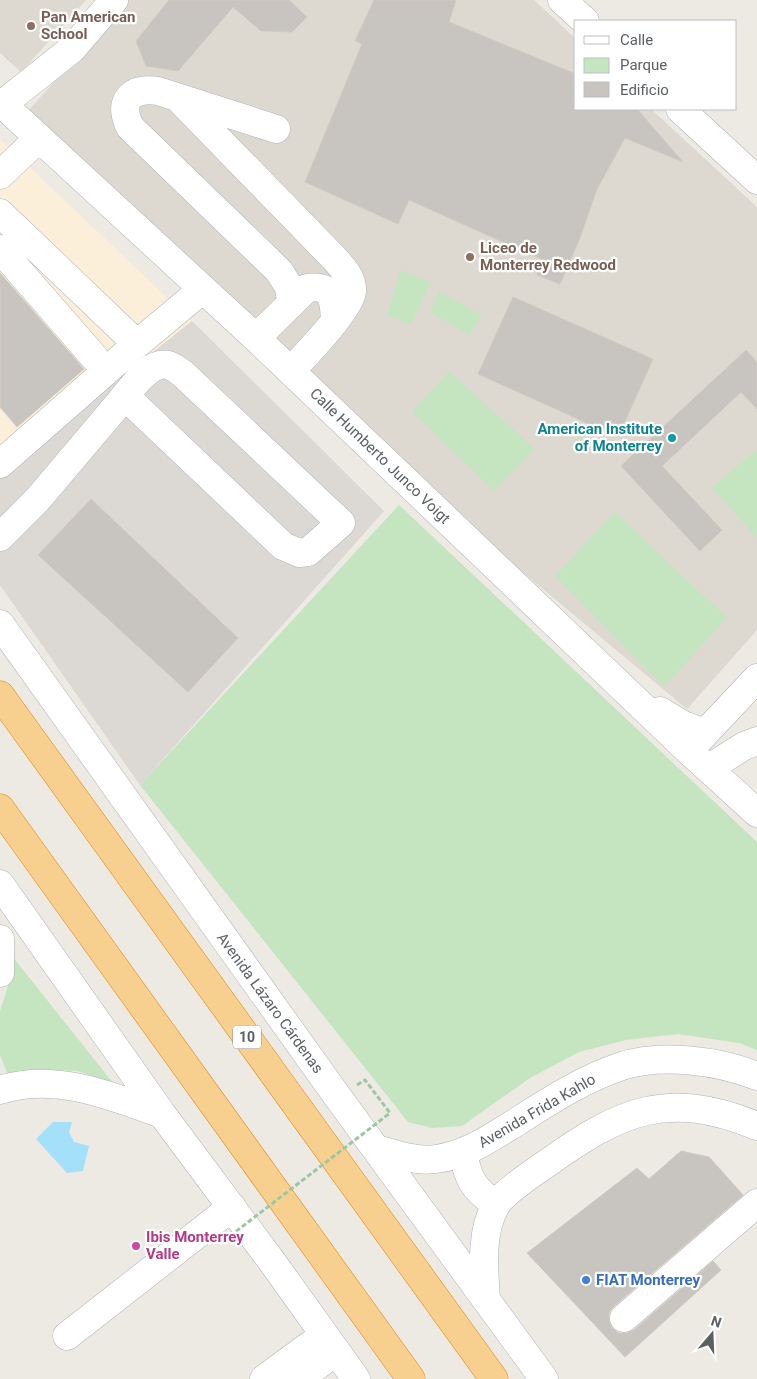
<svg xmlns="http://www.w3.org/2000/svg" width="757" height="1379" viewBox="0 0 757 1379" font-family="Roboto,sans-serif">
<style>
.commercial{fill:#fcefd9}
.industrial{fill:#dcd9d5}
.education{fill:#ddd9d1}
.green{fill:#c5e4c0}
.water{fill:#a5e0fa}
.building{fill:#c8c4bf;stroke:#d1cac2}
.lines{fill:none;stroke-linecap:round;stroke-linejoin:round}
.minor-casing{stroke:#b0b4b8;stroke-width:29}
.highway-casing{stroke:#e4850c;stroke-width:29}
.path{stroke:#9bc7a2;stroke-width:3;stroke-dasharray:5 2.5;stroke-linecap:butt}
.minor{stroke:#fff;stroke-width:28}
.highway{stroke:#f7d090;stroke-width:28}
.path-bridge{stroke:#9bc7a2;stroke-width:3;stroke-dasharray:5 2.5;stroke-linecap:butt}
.education-dot{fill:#8d6e63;stroke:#fff;stroke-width:2}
.culture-dot{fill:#0f9aa8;stroke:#fff;stroke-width:2}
.hotel-dot{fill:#d1479c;stroke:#fff;stroke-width:2}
.shop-dot{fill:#3f7fe0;stroke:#fff;stroke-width:2}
.labels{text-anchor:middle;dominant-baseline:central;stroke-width:4.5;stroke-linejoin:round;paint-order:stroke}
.shield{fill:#fff;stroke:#8c9092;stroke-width:1}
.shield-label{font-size:14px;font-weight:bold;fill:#5b6063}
.education-label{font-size:15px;font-weight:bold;fill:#785e54;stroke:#fff;text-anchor:start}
.culture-label{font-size:15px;font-weight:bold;fill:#0d838f;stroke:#fff;text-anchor:end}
.street-label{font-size:15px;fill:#5b6063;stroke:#fff}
.hotel-label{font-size:15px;font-weight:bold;fill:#b23c85;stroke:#fff;text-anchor:start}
.shop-label{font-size:15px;font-weight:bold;fill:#366cbe;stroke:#fff;text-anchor:start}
</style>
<rect width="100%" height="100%" fill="#ede9e3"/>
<path class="commercial" d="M0 139 192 321 0 474Z"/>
<path class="industrial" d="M192 321 384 511 140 785 0 585V474Z"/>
<path class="education" d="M0 0H86L21 72 0 53Z
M128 0H534L576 39V109H651L757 207V630L687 709 502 555 27 112Z"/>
<path class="green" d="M401 270 431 283 411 324 387 315Z
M439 291 482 315 469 335 430 312Z
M449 371 535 449 494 491 412 412Z
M757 449V538L712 488Z
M399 505 757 842V1050L739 1043 678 1034 626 1040 579 1052 530 1078 462 1126 432 1128 408 1122 140 785Z
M615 512 727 618 664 687 555 576Z
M8 951 113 1083 78 1071 47 1070 8 1075 0 1055V1011L8 986Z"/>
<path class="water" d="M53 1122H72L69 1132 74 1142 89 1146 83 1171 67 1173 36 1139Z"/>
<path class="building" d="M169 0H289L307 17 292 32 261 31 233 7 178 71 146 66 136 41Z
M374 0H456L449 22 576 74V109H637L683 162 625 138 597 189 580 238 560 284 537 275 541 259 409 200 398 224 305 182 362 44 355 41Z
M0 273 84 369 17 427 0 407Z
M513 297 653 359 618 437 478 374Z
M746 350 757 362V409L741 392 662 466 722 530 700 551 621 466Z
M91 499 238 638 188 692 38 555Z
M681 1151 709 1157 743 1195 613 1307 609 1313V1320L612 1328 619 1333H627L634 1330 713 1261 721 1270 625 1357 527 1253 637 1168 649 1179Z"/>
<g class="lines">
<g class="minor-casing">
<path id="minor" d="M562 0 585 21
M180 100 334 258C342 267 353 278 352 291 351 309 304 356 291 371
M0 102 256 338 689 751 757 813
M0 106 72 49 114 0
M680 109 757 180
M276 129 158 91C131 87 117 101 130 127L279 271 289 287 291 302
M0 175 39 138
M0 213 137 344
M0 249 94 357
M256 338 307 288C334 284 334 301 335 321
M0 464 137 344 203 289
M0 537 38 499 120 402C131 389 149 361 168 365 173 366 177 370 182 373L341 523 308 552 299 553 283 546 125 396
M0 624 337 1096 544 1379
M660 711 683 725 705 733
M693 746 757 678
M709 768 744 746 757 741
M0 884 162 1114 273 1263 356 1379
M0 939V973
M0 1090C54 1072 111 1096 162 1114
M376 1149C395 1154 416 1162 436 1159 467 1155 492 1137 518 1121 551 1100 585 1078 622 1066 662 1053 719 1061 757 1076
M463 1152C468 1180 473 1188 496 1205
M486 1299C484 1270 480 1232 496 1205 504 1192 533 1173 546 1164 620 1111 667 1089 757 1126
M624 1318 757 1203
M67 1336 232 1207
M264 1379 324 1335
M300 1379 336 1351"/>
</g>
<g class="highway-casing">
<path id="highway" d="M0 695 494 1379
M0 808 411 1379"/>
</g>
<path class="path" d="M357 1085 365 1080 390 1113"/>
<use href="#minor" class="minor"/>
<use href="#highway" class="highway"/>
<path class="path-bridge" d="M230 1236 390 1113"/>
</g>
<g class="education-dot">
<circle cx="31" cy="26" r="5"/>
<circle cx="470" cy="257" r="5"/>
</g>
<circle class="culture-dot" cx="672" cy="438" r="5"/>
<circle class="hotel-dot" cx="136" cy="1246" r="5"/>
<circle class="shop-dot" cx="586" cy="1280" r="5"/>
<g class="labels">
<rect class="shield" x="233" y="1025.5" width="28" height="23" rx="4"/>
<g class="shield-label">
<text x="247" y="1037">10</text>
</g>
<g class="education-label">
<text x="41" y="17">Pan American<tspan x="41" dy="17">School</tspan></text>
<text x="480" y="248">Liceo de<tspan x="480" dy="17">Monterrey Redwood</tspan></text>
</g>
<g class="culture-label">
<text x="662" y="429">American Institute<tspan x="662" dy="17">of Monterrey</tspan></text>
</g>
<g class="street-label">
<text transform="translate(380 456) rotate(44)">Calle Humberto Junco Voigt</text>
<text transform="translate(270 1003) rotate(54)">Avenida Lázaro Cárdenas</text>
<text transform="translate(537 1111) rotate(-30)">Avenida Frida Kahlo</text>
</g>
<g class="hotel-label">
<text x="146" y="1237">Ibis Monterrey<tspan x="146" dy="17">Valle</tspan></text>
</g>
<g class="shop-label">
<text x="596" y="1280">FIAT Monterrey</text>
</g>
</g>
<rect x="574" y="20" width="162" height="90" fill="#ffffff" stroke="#bdbfc1"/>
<rect x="584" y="36" width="25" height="8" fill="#ffffff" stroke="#bdbfc1"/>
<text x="620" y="45" font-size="15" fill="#5b6063">Calle</text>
<rect x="584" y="58" width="25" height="15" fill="#c5e4c0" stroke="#bdbfc1"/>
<text x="620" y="70" font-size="15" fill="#5b6063">Parque</text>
<rect x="584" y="82" width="25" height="15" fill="#c8c4bf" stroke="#bdbfc1"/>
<text x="620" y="95" font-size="15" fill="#5b6063">Edificio</text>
<g transform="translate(712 1334) rotate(19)" stroke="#ffffff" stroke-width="4" paint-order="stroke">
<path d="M0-4L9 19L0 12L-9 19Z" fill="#5b6063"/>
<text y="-8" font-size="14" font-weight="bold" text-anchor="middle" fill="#5b6063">N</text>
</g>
</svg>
